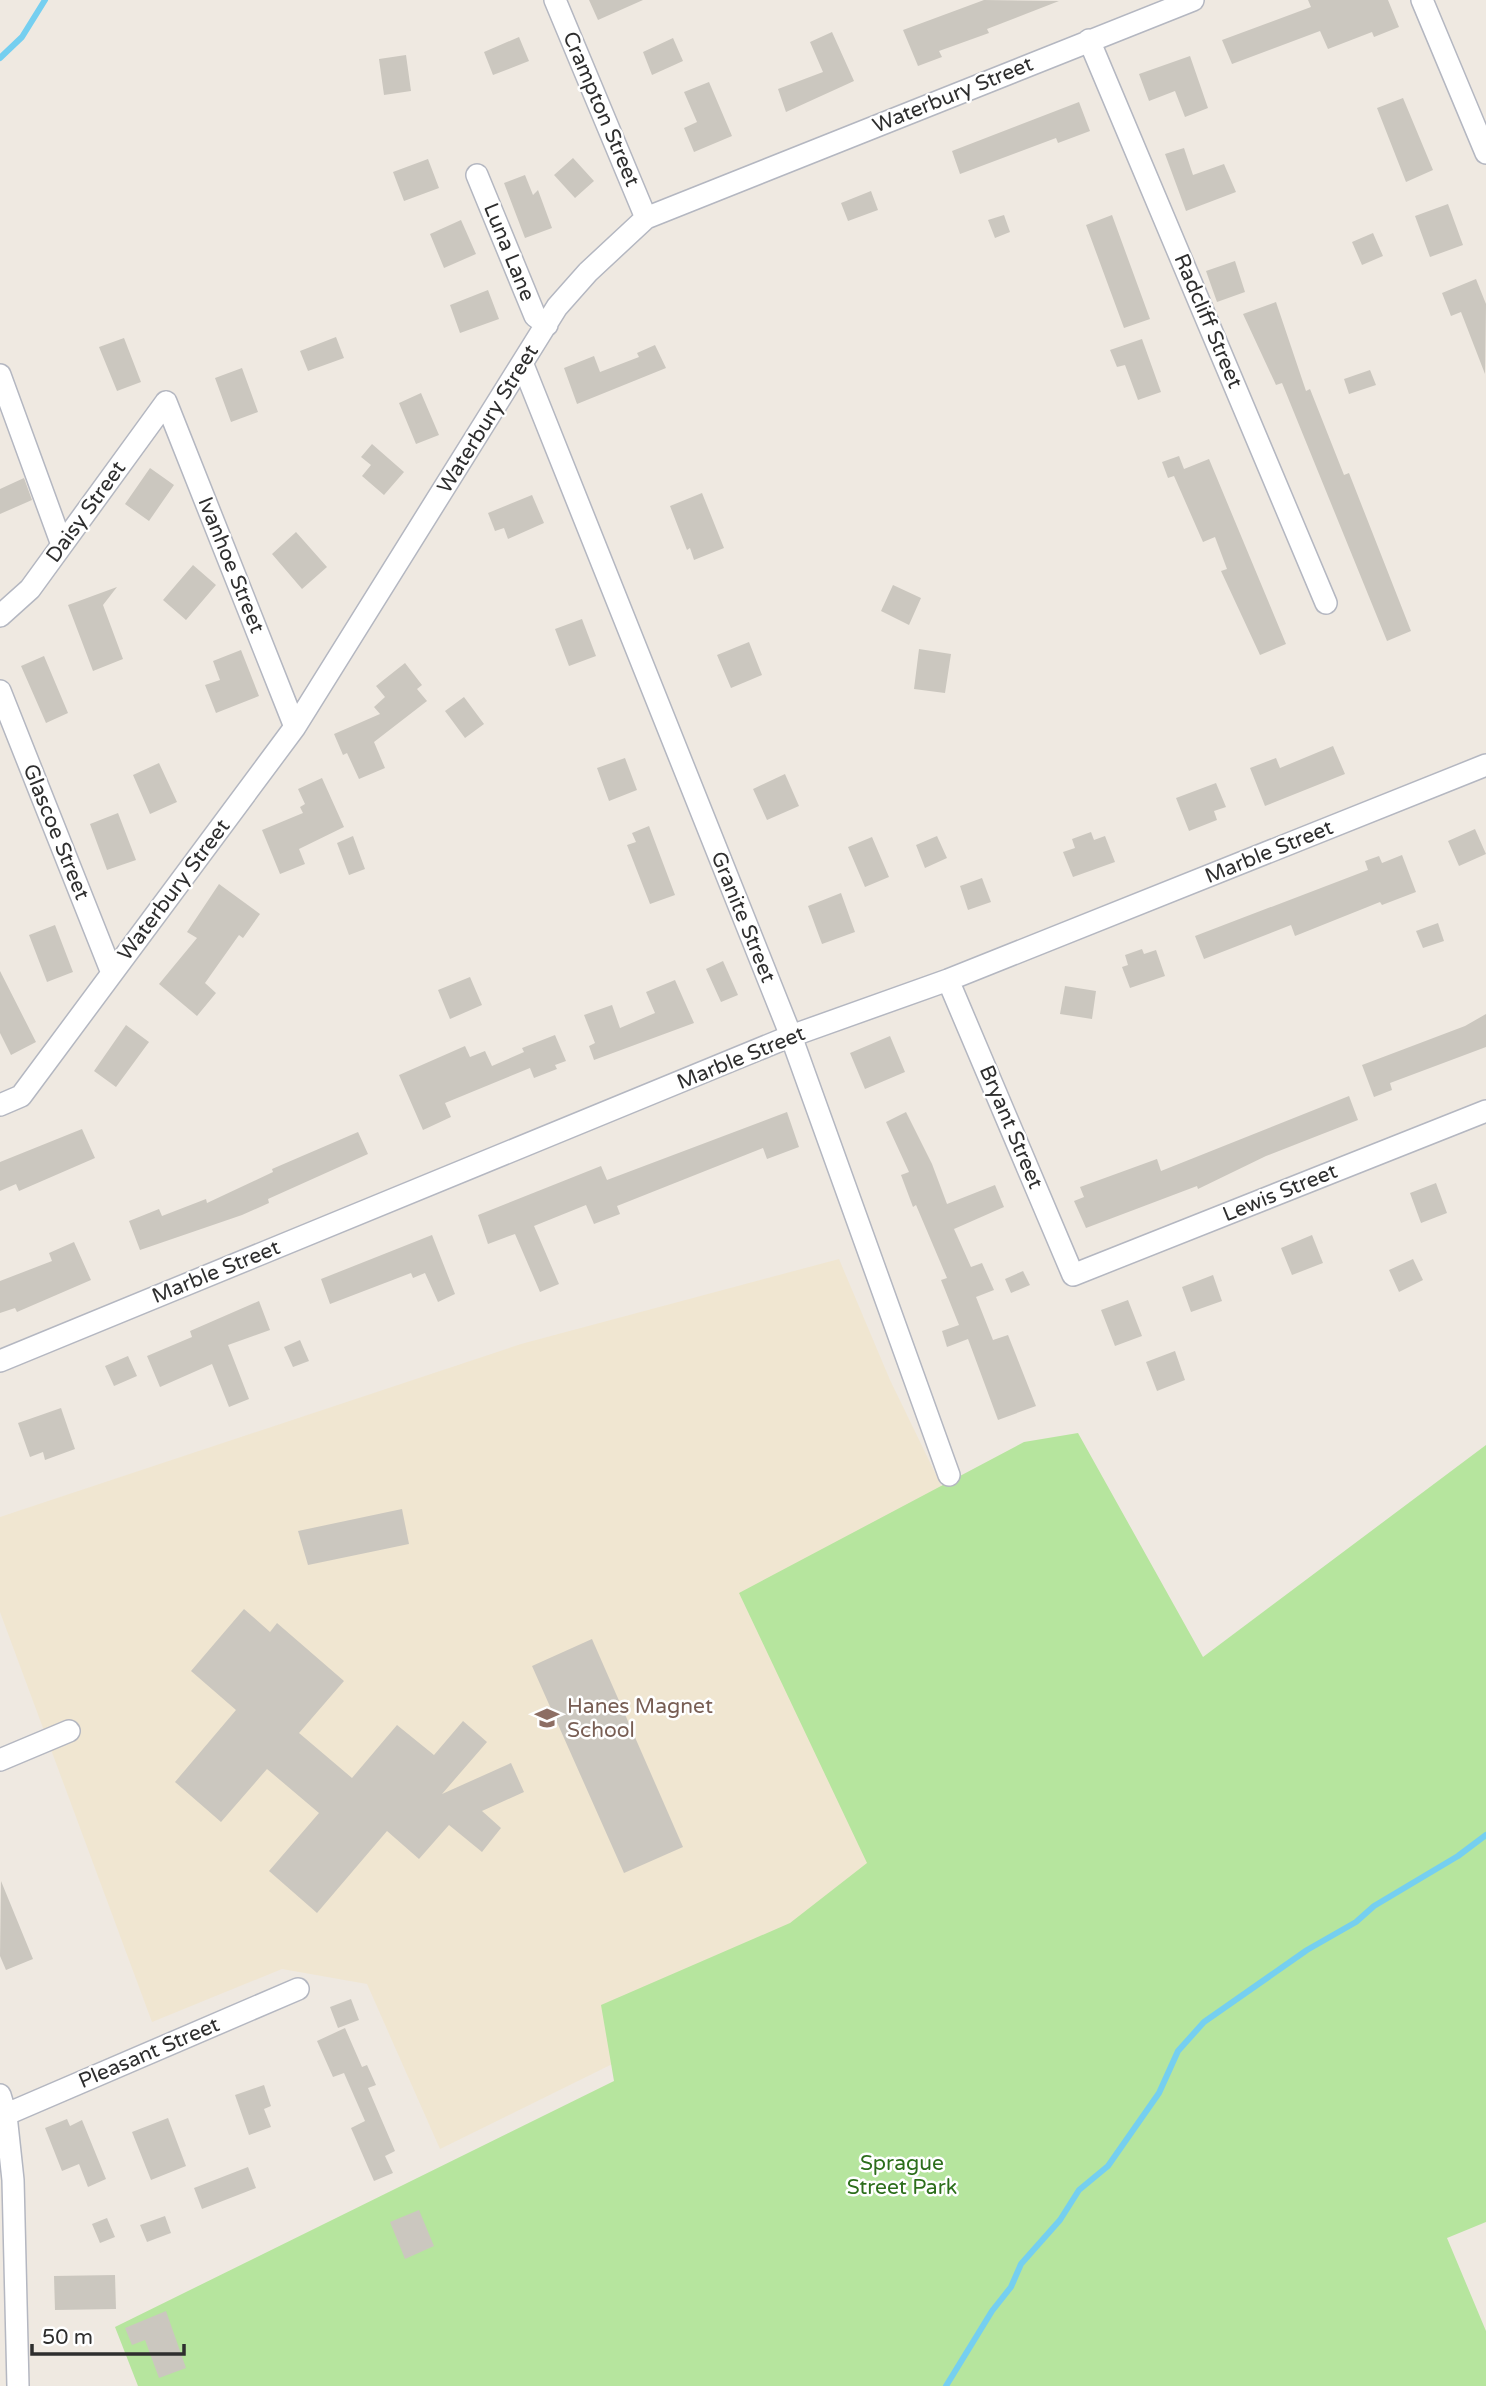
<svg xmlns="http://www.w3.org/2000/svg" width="1486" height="2386" viewBox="0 0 1486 2386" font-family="'Varela Round',sans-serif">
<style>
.education{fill:#f0e6d1}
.green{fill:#b6e59e}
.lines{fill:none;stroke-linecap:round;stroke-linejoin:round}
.stream{stroke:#75cff0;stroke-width:6}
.building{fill:#cbc7bf}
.minor-casing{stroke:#b4b7c1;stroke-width:24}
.minor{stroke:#fff;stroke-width:21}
.labels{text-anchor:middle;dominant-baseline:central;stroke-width:5;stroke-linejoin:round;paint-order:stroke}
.street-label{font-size:21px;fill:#2e2e2e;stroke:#fff}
.education-label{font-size:21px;fill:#785e54;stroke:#fff;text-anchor:start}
.park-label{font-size:21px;fill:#2c6e1b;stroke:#fff}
</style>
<rect width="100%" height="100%" fill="#efe9e1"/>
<path class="education" d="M839 1259 890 1380 1106 1825 890 1927 440 2149 367 1984 282 1969 152 2022 0 1612V1517L521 1344Z"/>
<path class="green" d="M1078 1433 1203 1657 1486 1445V2222L1447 2238 1486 2331V2386H138L115 2327 614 2081 601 2005 790 1923 867 1863 739 1593 1024 1442Z"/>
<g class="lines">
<path class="stream" d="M0 58 22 37 45 0
M946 2386 992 2311 1011 2287 1021 2264 1060 2220 1079 2190 1108 2166 1159 2093 1178 2051 1204 2022 1307 1950 1356 1922 1374 1906 1458 1856 1486 1835"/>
</g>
<path class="building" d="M589 0H643L598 20Z
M984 0 1059 1 987 29 989 33 939 51 942 57 918 66 903 30Z
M1308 0H1388L1399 27 1374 37 1372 32 1328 49 1320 31 1232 64 1222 40 1311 7Z
M832 32 854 81 786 112 778 89 823 72 810 42Z
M519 37 529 61 493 75 484 52Z
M673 38 683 61 652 75 643 52Z
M406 55 411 91 384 95 379 59Z
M1190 56 1208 108 1185 117 1175 91 1149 101 1139 74Z
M709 82 732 136 694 152 684 128 697 122 684 92Z
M1403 98 1433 170 1406 182 1377 108Z
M1079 102 1090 131 1058 143 1056 138 960 174 952 151Z
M1184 148 1193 175 1224 164 1236 192 1186 211 1165 154Z
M573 158 594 181 575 198 554 175Z
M428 159 439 188 404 201 393 172Z
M525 175 533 195 538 190 552 228 525 238 504 183Z
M871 191 878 210 848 221 841 203Z
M1448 204 1463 245 1430 257 1415 216Z
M1004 215 1010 232 995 238 988 220Z
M1112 215 1150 319 1124 328 1086 225Z
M461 220 476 254 444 268 430 234Z
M1373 233 1383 256 1362 265 1352 242Z
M1235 261 1245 292 1217 302 1206 271Z
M1476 279 1486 304 1485 374 1461 312 1451 316 1442 293Z
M488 290 499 319 460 333 450 305Z
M1276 302 1306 391 1310 389 1344 475 1349 473 1411 631 1387 641 1282 383 1276 385 1243 314Z
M336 337 344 358 308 371 300 351Z
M124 338 141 382 117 391 99 347Z
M1142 339 1161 392 1138 400 1125 365 1117 367 1110 350Z
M655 345 666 368 577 404 564 368 594 356 600 372 639 357 637 353Z
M242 368 258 412 231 422 215 378Z
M1370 370 1376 385 1349 394 1344 379Z
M421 393 439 435 416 444 399 403Z
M372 444 404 472 384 495 362 476 371 465 361 457Z
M1179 456 1184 469 1209 459 1286 644 1260 655 1221 571 1227 569 1215 537 1203 542 1174 476 1168 478 1162 462Z
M150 468 174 485 149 521 125 504Z
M24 478 32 500 0 514V489Z
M702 493 724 548 694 560 690 548 687 550 670 506Z
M532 495 544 523 508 539 504 528 495 531 488 513Z
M296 532 327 567 302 589 272 554Z
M193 565 216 585 186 620 163 600Z
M893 585 921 598 909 625 881 611Z
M117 587 103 605 123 659 93 671 68 605Z
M582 619 596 656 569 666 555 629Z
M749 642 762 675 731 688 717 655Z
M919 649 951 654 945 693 914 689Z
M241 650 259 696 216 713 205 685 220 680 213 661Z
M44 656 68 713 46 723 21 666Z
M405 663 422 685 417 689 427 701 374 742 385 768 359 779 347 753 343 755 334 734 380 714 374 707 385 697 376 686Z
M464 697 484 724 465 738 445 711Z
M1333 746 1345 774 1265 806 1250 768 1276 758 1280 768Z
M625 758 637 790 609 801 597 768Z
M159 763 177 802 150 814 133 775Z
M785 774 799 806 767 820 753 789Z
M322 778 344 827 299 849 305 864 280 874 262 830 303 813 300 807 305 804 298 789Z
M1216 783 1226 807 1214 811 1217 820 1189 831 1176 798Z
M118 813 136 860 107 870 90 824Z
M649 826 675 895 650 904 627 845 636 842 632 833Z
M1475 829 1486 854 1459 866 1448 841Z
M1091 832 1094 840 1105 836 1115 862 1073 877 1063 852 1075 848 1072 839Z
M353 836 365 869 349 875 337 843Z
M937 836 947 858 925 868 916 845Z
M872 837 889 877 865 887 848 847Z
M1402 855 1416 892 1382 905 1380 902 1295 936 1291 925 1204 959 1195 936 1368 870 1365 861 1379 856 1382 863Z
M982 878 991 902 968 910 960 886Z
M219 884 260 914 243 938 239 935 205 983 216 993 197 1016 159 984 197 938 187 932Z
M841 893 855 932 822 944 808 906Z
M1438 923 1444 941 1423 948 1416 931Z
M55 925 73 972 47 982 29 935Z
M1142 949 1144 954 1156 950 1165 976 1130 988 1122 967 1128 965 1125 955Z
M723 961 738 995 721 1002 706 969Z
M0 971 36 1042 11 1055 0 1033Z
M470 977 482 1005 450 1019 438 990Z
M675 980 694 1023 594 1060 589 1046 595 1043 584 1015 612 1005 620 1028 655 1013 646 992Z
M1065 986 1096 991 1092 1019 1060 1014Z
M1486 1014V1047L1390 1083 1392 1090 1374 1097 1362 1065 1465 1026Z
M126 1025 149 1042 116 1087 94 1071Z
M555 1035 566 1061 555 1065 557 1069 534 1078 530 1068 445 1103 451 1117 423 1130 399 1075 465 1046 470 1057 485 1051 492 1066 524 1052 522 1048Z
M890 1036 905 1072 865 1089 850 1053Z
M1349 1096 1358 1120 1266 1156 1198 1189 1197 1186 1086 1228 1074 1201 1084 1197 1080 1187 1157 1159 1161 1171Z
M787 1112 799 1147 767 1159 763 1148 617 1206 620 1214 594 1224 586 1205 534 1226 559 1284 540 1292 515 1234 488 1244 478 1215 601 1166 607 1180Z
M906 1112 932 1164 947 1204 995 1185 1004 1207 954 1229 971 1267 982 1263 994 1290 976 1297 993 1340 1008 1335 1036 1406 998 1420 968 1339 947 1347 942 1331 959 1325 941 1280 947 1278 916 1205 913 1207 901 1175 909 1172 886 1122Z
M82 1129 95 1158 19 1191 16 1184 0 1191V1162Z
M358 1132 368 1154 268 1199 269 1203 242 1215 140 1250 129 1221 159 1209 162 1216 206 1199 207 1203 273 1172 272 1169Z
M1436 1183 1447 1213 1421 1223 1410 1193Z
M432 1235 455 1294 438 1302 425 1273 413 1278 411 1273 330 1304 321 1279Z
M1312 1235 1323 1263 1292 1275 1281 1248Z
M74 1242 91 1280 17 1312 15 1308 0 1313V1281L52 1261 49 1253Z
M1413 1259 1423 1280 1399 1292 1389 1270Z
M1023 1271 1030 1285 1011 1293 1005 1279Z
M1213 1275 1222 1301 1191 1312 1182 1287Z
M1128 1300 1142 1336 1115 1346 1101 1310Z
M259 1301 270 1330 228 1345 249 1399 229 1407 212 1364 160 1387 147 1356 192 1337 190 1331Z
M300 1340 309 1361 293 1367 284 1347Z
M1175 1351 1185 1380 1157 1391 1146 1362Z
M128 1356 137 1376 114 1386 105 1366Z
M61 1408 75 1449 45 1460 43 1452 30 1457 18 1423Z
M402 1509 409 1544 308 1565 298 1531Z
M244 1609 270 1632 277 1623 344 1681 299 1733 352 1778 397 1725 434 1755 463 1721 487 1742 442 1794 511 1763 524 1792 482 1811 501 1828 482 1852 449 1825 419 1859 387 1831 317 1913 269 1871 319 1813 267 1769 221 1822 175 1782 236 1710 191 1671Z
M592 1639 683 1847 624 1873 532 1666Z
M1 1881 33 1959 6 1970 0 1956Z
M351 1999 359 2020 338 2028 330 2007Z
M345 2028 362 2067 367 2065 376 2085 368 2088 395 2151 385 2156 393 2173 374 2181 351 2128 365 2121 344 2073 333 2077 317 2041Z
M264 2085 271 2106 264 2109 271 2127 249 2135 235 2095Z
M168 2118 186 2166 151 2180 132 2132Z
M67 2119 70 2126 82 2120 106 2179 88 2187 79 2164 62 2171 45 2128Z
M248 2167 256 2188 202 2209 194 2188Z
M419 2210 434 2246 405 2259 390 2222Z
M165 2216 171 2233 147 2242 140 2225Z
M107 2218 115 2237 100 2243 92 2224Z
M115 2275 116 2309 55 2310 54 2276Z
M166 2311 186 2368 159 2378 145 2340 132 2345 125 2328Z"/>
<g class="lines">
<g class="minor-casing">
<path id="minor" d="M555 0 646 218
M1422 0 1486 153
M1089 40 1326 603
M477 175 535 316 547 325
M523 365 791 1036 949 1475
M0 375 62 545
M166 402 295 727
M0 616 30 589 166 402
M0 691 112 973
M948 980 1073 1275 1486 1111
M0 1105 21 1096 295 727 557 307 588 272 646 218 1193 0
M0 1361 791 1036 948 980 1486 765
M0 1760 69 1731
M0 2095 6 2115 13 2180 18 2386
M0 2117 298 1989"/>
</g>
<use href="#minor" class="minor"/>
</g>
<defs>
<g id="school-bare" transform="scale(1.89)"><path d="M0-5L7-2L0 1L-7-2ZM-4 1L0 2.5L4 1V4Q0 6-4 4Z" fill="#8d6e63" stroke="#fff" stroke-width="2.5" paint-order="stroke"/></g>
</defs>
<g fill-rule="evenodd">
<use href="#school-bare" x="547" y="1718"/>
</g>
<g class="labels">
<g class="street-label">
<text transform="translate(953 95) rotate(-22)">Waterbury Street</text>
<text transform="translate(601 109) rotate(67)">Crampton Street</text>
<text transform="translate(509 252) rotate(68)">Luna Lane</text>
<text transform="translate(1208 321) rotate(67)">Radcliff Street</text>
<text transform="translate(488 419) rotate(-58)">Waterbury Street</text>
<text transform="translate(86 512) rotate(-54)">Daisy Street</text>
<text transform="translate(231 565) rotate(68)">Ivanhoe Street</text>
<text transform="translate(56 832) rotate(68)">Glascoe Street</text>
<text transform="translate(1269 852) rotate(-22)">Marble Street</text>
<text transform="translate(174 890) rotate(-53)">Waterbury Street</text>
<text transform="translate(743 917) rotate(68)">Granite Street</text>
<text transform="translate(741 1058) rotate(-22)">Marble Street</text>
<text transform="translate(1011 1127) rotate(67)">Bryant Street</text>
<text transform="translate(1280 1193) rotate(-22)">Lewis Street</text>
<text transform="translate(216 1272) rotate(-22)">Marble Street</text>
<text transform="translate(149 2053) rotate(-23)">Pleasant Street</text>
</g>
<g class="education-label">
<text x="567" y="1706">Hanes Magnet<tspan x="567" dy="24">School</tspan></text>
</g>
<g class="park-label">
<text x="902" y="2163">Sprague<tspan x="902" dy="24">Street Park</tspan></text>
</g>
</g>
<path d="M32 2344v10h152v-10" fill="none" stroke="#2e2e2e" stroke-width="3.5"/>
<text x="42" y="2344" font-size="21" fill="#2e2e2e" stroke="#ffffff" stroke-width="5" paint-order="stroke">50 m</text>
</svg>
